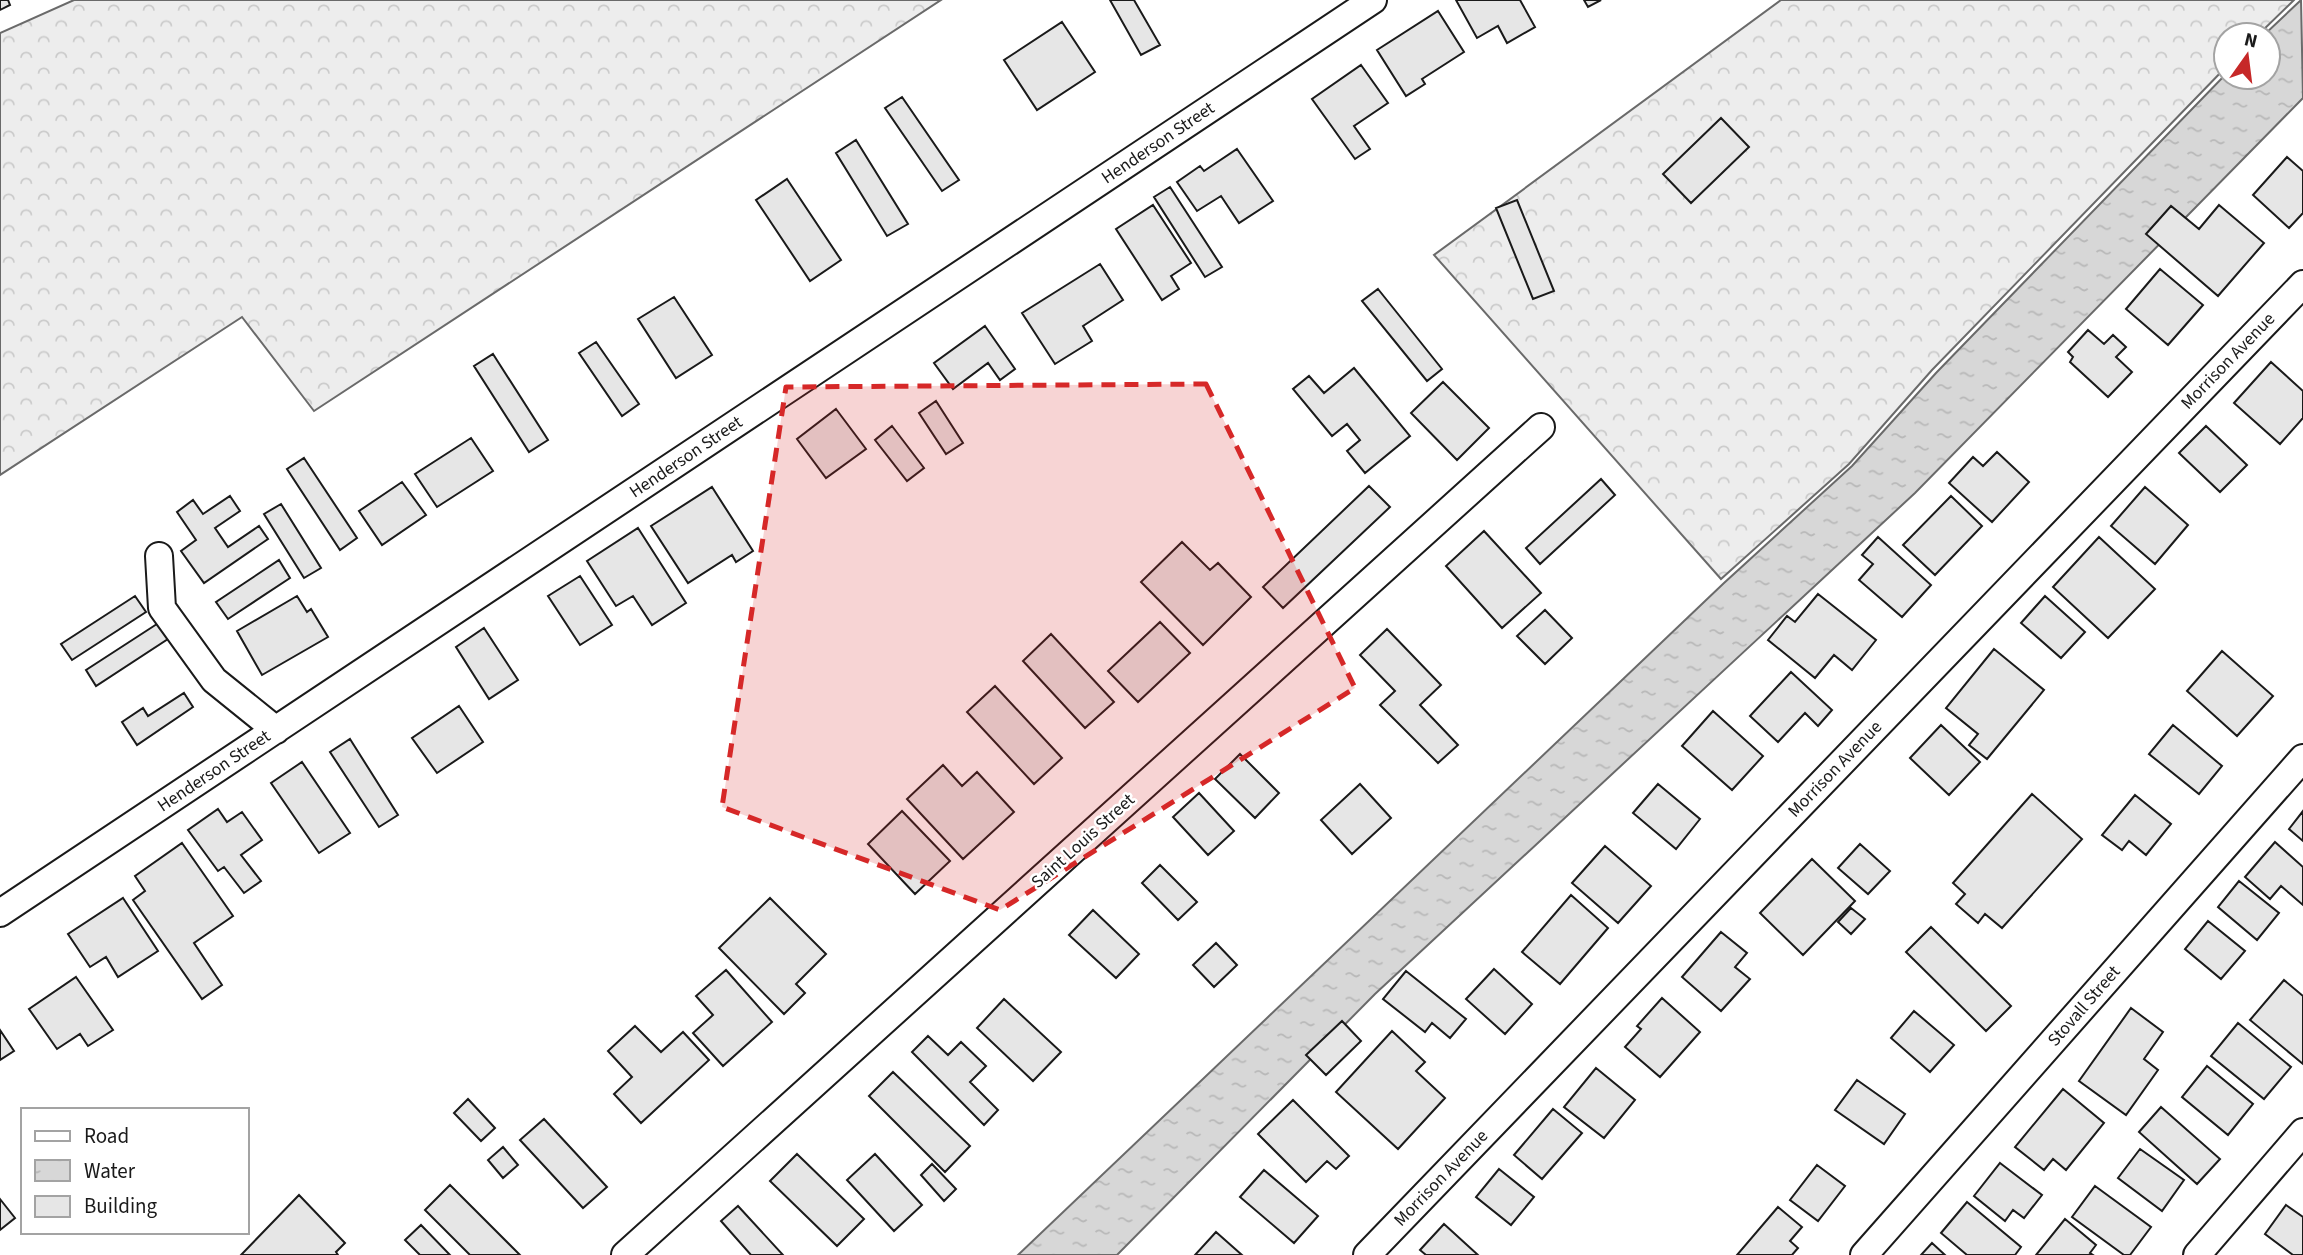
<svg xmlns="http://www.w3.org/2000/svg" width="2303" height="1255" viewBox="0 0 2303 1255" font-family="'Source Sans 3',sans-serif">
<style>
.forest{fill:url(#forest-crowns);stroke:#6a6a6a;stroke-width:2}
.water{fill:url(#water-ripples);stroke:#6a6a6a;stroke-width:2}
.building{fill:#e6e6e6;stroke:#1a1a1a;stroke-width:2}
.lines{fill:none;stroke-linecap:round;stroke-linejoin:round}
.street-casing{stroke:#1a1a1a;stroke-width:30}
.street{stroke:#fff;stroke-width:26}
.marked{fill:#d62828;fill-opacity:0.2;stroke:#d62828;stroke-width:5;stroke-dasharray:14 9;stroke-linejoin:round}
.labels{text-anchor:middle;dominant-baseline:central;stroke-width:5;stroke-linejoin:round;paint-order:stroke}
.street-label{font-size:18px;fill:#1a1a1a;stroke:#fff}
</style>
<defs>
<pattern id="forest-crowns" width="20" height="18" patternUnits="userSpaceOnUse" patternTransform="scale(1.75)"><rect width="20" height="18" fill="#ededed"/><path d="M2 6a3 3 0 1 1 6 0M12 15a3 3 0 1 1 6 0" fill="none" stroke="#cbcbcb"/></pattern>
<pattern id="water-ripples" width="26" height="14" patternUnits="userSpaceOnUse" patternTransform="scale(1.75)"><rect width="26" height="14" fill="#d7d7d7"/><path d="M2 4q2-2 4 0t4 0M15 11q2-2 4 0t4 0" fill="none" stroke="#b8b8b8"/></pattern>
</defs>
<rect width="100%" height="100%" fill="#fff"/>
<path class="forest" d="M74 0H941L314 411 242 317 0 475V33Z
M1781 0H2294L2258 35H2226V67L1932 370 1849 464 1721 579 1434 255Z"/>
<path class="water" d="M2301 0 2303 98 1915 493 1375 994 1117 1255H1018L1724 583 1852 466 1936 373 2226 74V77H2268V35H2264Z"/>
<path class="building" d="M0 0H8L10 5 0 10Z
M1110 0H1134L1160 45 1141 55Z
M1456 0H1520L1535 27 1507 43 1498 26 1477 38Z
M1584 0H1601L1588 7Z
M1438 11 1464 52 1422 79 1425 84 1406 96 1377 50Z
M1062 22 1095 72 1037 110 1004 60Z
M1361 65 1388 103 1354 126 1370 149 1355 159 1312 99Z
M902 97 959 180 942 191 885 108Z
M1721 118 1749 147 1691 203 1663 174Z
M856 140 908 224 887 236 836 153Z
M1237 149 1273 201 1239 223 1221 196 1197 211 1177 182 1200 166 1204 171Z
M2287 157 2303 171V213L2289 228 2253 195Z
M787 179 841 260 810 281 756 200Z
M1170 187 1222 267 1205 277 1154 197Z
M1517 200 1554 291 1533 299 1496 208Z
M1153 205 1191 263 1171 276 1179 289 1162 300 1116 229Z
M2219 205 2264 243 2218 296 2146 234 2171 206 2199 229Z
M1100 264 1123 300 1083 326 1092 341 1055 364 1022 313Z
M2160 269 2203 305 2168 345 2126 309Z
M1378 289 1442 369 1427 381 1362 301Z
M674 297 712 355 676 378 638 319Z
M985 326 1015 369 1000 380 988 363 953 389 934 363Z
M2088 330 2104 344 2113 335 2126 347 2116 357 2132 372 2108 397 2070 362 2073 357 2068 352Z
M596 342 639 404 622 416 579 353Z
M493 354 548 440 529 452 474 366Z
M2271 362 2303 391V418L2280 444 2234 403Z
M1354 368 1410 436 1365 473 1347 451 1360 440 1347 424 1332 436 1293 389 1309 376 1324 393Z
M1443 382 1489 428 1457 460 1411 413Z
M936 401 963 443 946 454 919 413Z
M836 409 866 449 826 478 797 439Z
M892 426 924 468 907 481 875 440Z
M2206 426 2247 465 2220 492 2179 453Z
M471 438 493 471 437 507 415 474Z
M1997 452 2029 482 1992 522 1949 483 1973 457 1983 466Z
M304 458 357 538 340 550 287 469Z
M1601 479 1615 495 1540 564 1526 548Z
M402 482 426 515 382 545 359 511Z
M1369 486 1390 507 1283 608 1263 587Z
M712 487 753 551 736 562 732 555 688 583 651 526Z
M2145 487 2188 525 2155 564 2111 526Z
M230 496 240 511 215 528 228 547 259 526 268 539 204 583 181 551 196 540 177 512 193 500 203 514Z
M1951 496 1982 526 1935 575 1903 545Z
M281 504 321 568 304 578 264 514Z
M638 528 686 603 652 625 633 596 616 606 587 561Z
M1484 531 1541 593 1502 628 1446 566Z
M1878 537 1931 585 1902 617 1859 580 1873 564 1862 555Z
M2099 537 2155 589 2108 638 2053 587Z
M1182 542 1210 570 1218 563 1251 597 1203 645 1141 582Z
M279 560 290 578 228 619 216 602Z
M580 576 612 625 580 645 548 596Z
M1818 594 1876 640 1852 670 1834 655 1815 678 1768 640 1787 616 1795 622Z
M135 596 146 612 72 660 61 644Z
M297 596 307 612 311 609 328 637 262 675 237 631Z
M2045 596 2085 632 2061 658 2021 623Z
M1545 610 1572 638 1545 664 1517 636Z
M160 622 171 637 96 686 86 670Z
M1160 622 1190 653 1138 702 1108 671Z
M484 628 518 680 489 699 456 647Z
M1387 629 1441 685 1420 705 1458 745 1438 763 1380 705 1395 691 1360 655Z
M1051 634 1114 702 1085 728 1023 661Z
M1994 649 2044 690 1987 759 1969 745 1978 734 1946 708Z
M2222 651 2273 696 2237 736 2187 691Z
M1791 672 1832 710 1818 726 1805 713 1778 742 1750 716Z
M995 686 1062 758 1034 784 967 712Z
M184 693 193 707 137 745 122 722 143 708 148 716Z
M459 706 483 742 437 773 412 738Z
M1713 711 1763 756 1732 790 1682 746Z
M1941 725 1980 762 1949 795 1910 758Z
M2173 725 2222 766 2199 794 2149 754Z
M350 739 398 815 379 827 330 752Z
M1240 754 1279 793 1255 818 1215 779Z
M302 762 350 833 319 853 271 783Z
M943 765 962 786 977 772 1014 812 963 859 907 799Z
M1360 784 1391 818 1352 854 1321 820Z
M1658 784 1700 819 1676 849 1633 813Z
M1199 793 1234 831 1208 855 1173 817Z
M2032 794 2082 839 2002 928 1985 914 1978 923 1956 904 1965 894 1953 883Z
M2135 795 2171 824 2146 855 2129 841 2122 850 2102 835Z
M218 809 227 822 242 812 262 840 241 855 261 881 244 893 224 867 218 871 188 830Z
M902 811 950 861 915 894 868 844Z
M2303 811V841L2289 829Z
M2275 842 2303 867V905L2281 886 2270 899 2245 877Z
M182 843 233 916 194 943 222 985 202 999 133 900 145 891 135 876Z
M1860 844 1890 871 1868 894 1838 868Z
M1605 846 1651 886 1618 923 1572 883Z
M1812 859 1855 901 1803 955 1760 913Z
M1160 865 1197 902 1178 920 1142 883Z
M2239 881 2279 913 2257 940 2218 907Z
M1571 895 1608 928 1560 984 1522 952Z
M123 898 158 951 118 977 106 957 90 967 68 934Z
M770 898 826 954 796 984 805 993 784 1014 719 948Z
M1851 908 1865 919 1851 934 1838 922Z
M1093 910 1139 954 1116 978 1069 935Z
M2208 921 2245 951 2221 979 2185 949Z
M1931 927 2011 1006 1986 1031 1906 952Z
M1721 932 1747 953 1735 967 1750 979 1721 1011 1682 977Z
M1216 943 1237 965 1214 987 1193 965Z
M1494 969 1532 1004 1505 1034 1466 999Z
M726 970 772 1022 723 1066 693 1033 713 1015 696 996Z
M1406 971 1466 1019 1450 1038 1432 1023 1425 1032 1383 999Z
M76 977 113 1030 88 1046 80 1034 57 1049 29 1009Z
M2284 980 2303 996V1064L2250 1020Z
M1662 998 1700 1032 1660 1077 1625 1047 1641 1029 1637 1026Z
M1004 999 1061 1052 1033 1081 977 1028Z
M2131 1008 2163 1032 2144 1059 2158 1070 2126 1115 2079 1081Z
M1914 1011 1954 1045 1930 1072 1891 1038Z
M1342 1021 1361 1041 1326 1075 1306 1055Z
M2238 1023 2291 1067 2264 1099 2211 1056Z
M635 1026 661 1052 683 1032 709 1060 641 1123 614 1094 632 1077 608 1051Z
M0 1030 14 1051 0 1060Z
M1392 1031 1425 1062 1416 1071 1445 1098 1398 1149 1336 1092Z
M928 1036 948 1055 961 1042 986 1066 970 1082 998 1110 984 1125 912 1052Z
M2207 1066 2253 1104 2228 1135 2182 1097Z
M1596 1068 1635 1100 1604 1138 1564 1107Z
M893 1072 970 1146 945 1172 869 1096Z
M1857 1080 1905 1114 1884 1144 1835 1110Z
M2063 1089 2104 1123 2066 1170 2053 1159 2044 1170 2015 1147Z
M468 1099 495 1128 481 1141 454 1113Z
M1293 1100 1349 1156 1336 1169 1327 1161 1306 1182 1258 1134Z
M2161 1107 2220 1159 2197 1184 2139 1132Z
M1553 1109 1582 1133 1542 1179 1514 1155Z
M544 1119 607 1187 583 1208 520 1140Z
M503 1147 518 1165 503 1178 488 1160Z
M2140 1149 2184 1180 2162 1211 2118 1178Z
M797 1154 864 1219 837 1246 770 1181Z
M875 1154 922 1205 894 1231 847 1180Z
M2000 1163 2042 1195 2024 1218 2013 1210 2005 1221 1974 1196Z
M932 1164 956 1189 944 1201 921 1175Z
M1817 1165 1845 1186 1818 1221 1790 1200Z
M1499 1169 1534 1197 1511 1225 1476 1197Z
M1264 1170 1318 1216 1294 1243 1240 1197Z
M450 1185 520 1255H470L425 1210Z
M2095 1186 2151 1227 2130 1255H2124L2072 1217Z
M299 1195 345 1243 336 1252 338 1255H241Z
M0 1199 15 1218 0 1230Z
M1967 1202 2021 1247 2015 1255H1967L1941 1233Z
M2286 1205 2303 1217V1255H2293L2265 1234Z
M738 1206 783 1255H751L721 1221Z
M1778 1207 1802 1227 1790 1241 1798 1248 1792 1255H1737Z
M2065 1219 2096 1245 2090 1253 2093 1255H2036Z
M1444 1224 1478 1255H1426L1420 1250Z
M421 1225 450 1255H420L405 1240Z
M1216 1232 1242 1255H1195Z
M1932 1243 1945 1255H1921Z"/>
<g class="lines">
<g class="street-casing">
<path id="street" d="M159 556 162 608 214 680 276 730
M0 913 1373 0
M625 1255 1541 427
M1367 1255 2303 284
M1864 1255 2303 758
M2197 1255 2303 1132"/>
</g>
<use href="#street" class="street"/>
</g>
<path class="marked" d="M1206 384 1355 688 1000 910 722 807 786 387Z"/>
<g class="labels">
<g class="street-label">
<text transform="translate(1158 143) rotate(-34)">Henderson Street</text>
<text transform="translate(2228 361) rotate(-46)">Morrison Avenue</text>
<text transform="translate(686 457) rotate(-34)">Henderson Street</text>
<text transform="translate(1835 769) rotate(-46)">Morrison Avenue</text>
<text transform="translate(214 771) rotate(-34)">Henderson Street</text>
<text transform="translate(1083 841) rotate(-42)">Saint Louis Street</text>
<text transform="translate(2084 1006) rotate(-49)">Stovall Street</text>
<text transform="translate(1441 1178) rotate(-46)">Morrison Avenue</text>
</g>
</g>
<rect x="21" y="1108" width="228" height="126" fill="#ffffff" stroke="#a3a3a3" stroke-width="2"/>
<rect x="35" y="1131" width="35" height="10" fill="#ffffff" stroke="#a3a3a3" stroke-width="2"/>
<text x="84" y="1143" font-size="21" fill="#1a1a1a">Road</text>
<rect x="35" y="1160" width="35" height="21" fill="url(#water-ripples)" stroke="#a3a3a3" stroke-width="2"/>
<text x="84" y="1178" font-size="21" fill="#1a1a1a">Water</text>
<rect x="35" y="1196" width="35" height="21" fill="#e6e6e6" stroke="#a3a3a3" stroke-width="2"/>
<text x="84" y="1213" font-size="21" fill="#1a1a1a">Building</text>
<g transform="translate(2247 56) rotate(14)"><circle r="33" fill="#ffffff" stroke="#a3a3a3" stroke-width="2"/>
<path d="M0-5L12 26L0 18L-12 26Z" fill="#c62828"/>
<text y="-10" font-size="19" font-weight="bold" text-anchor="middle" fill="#1a1a1a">N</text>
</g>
</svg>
